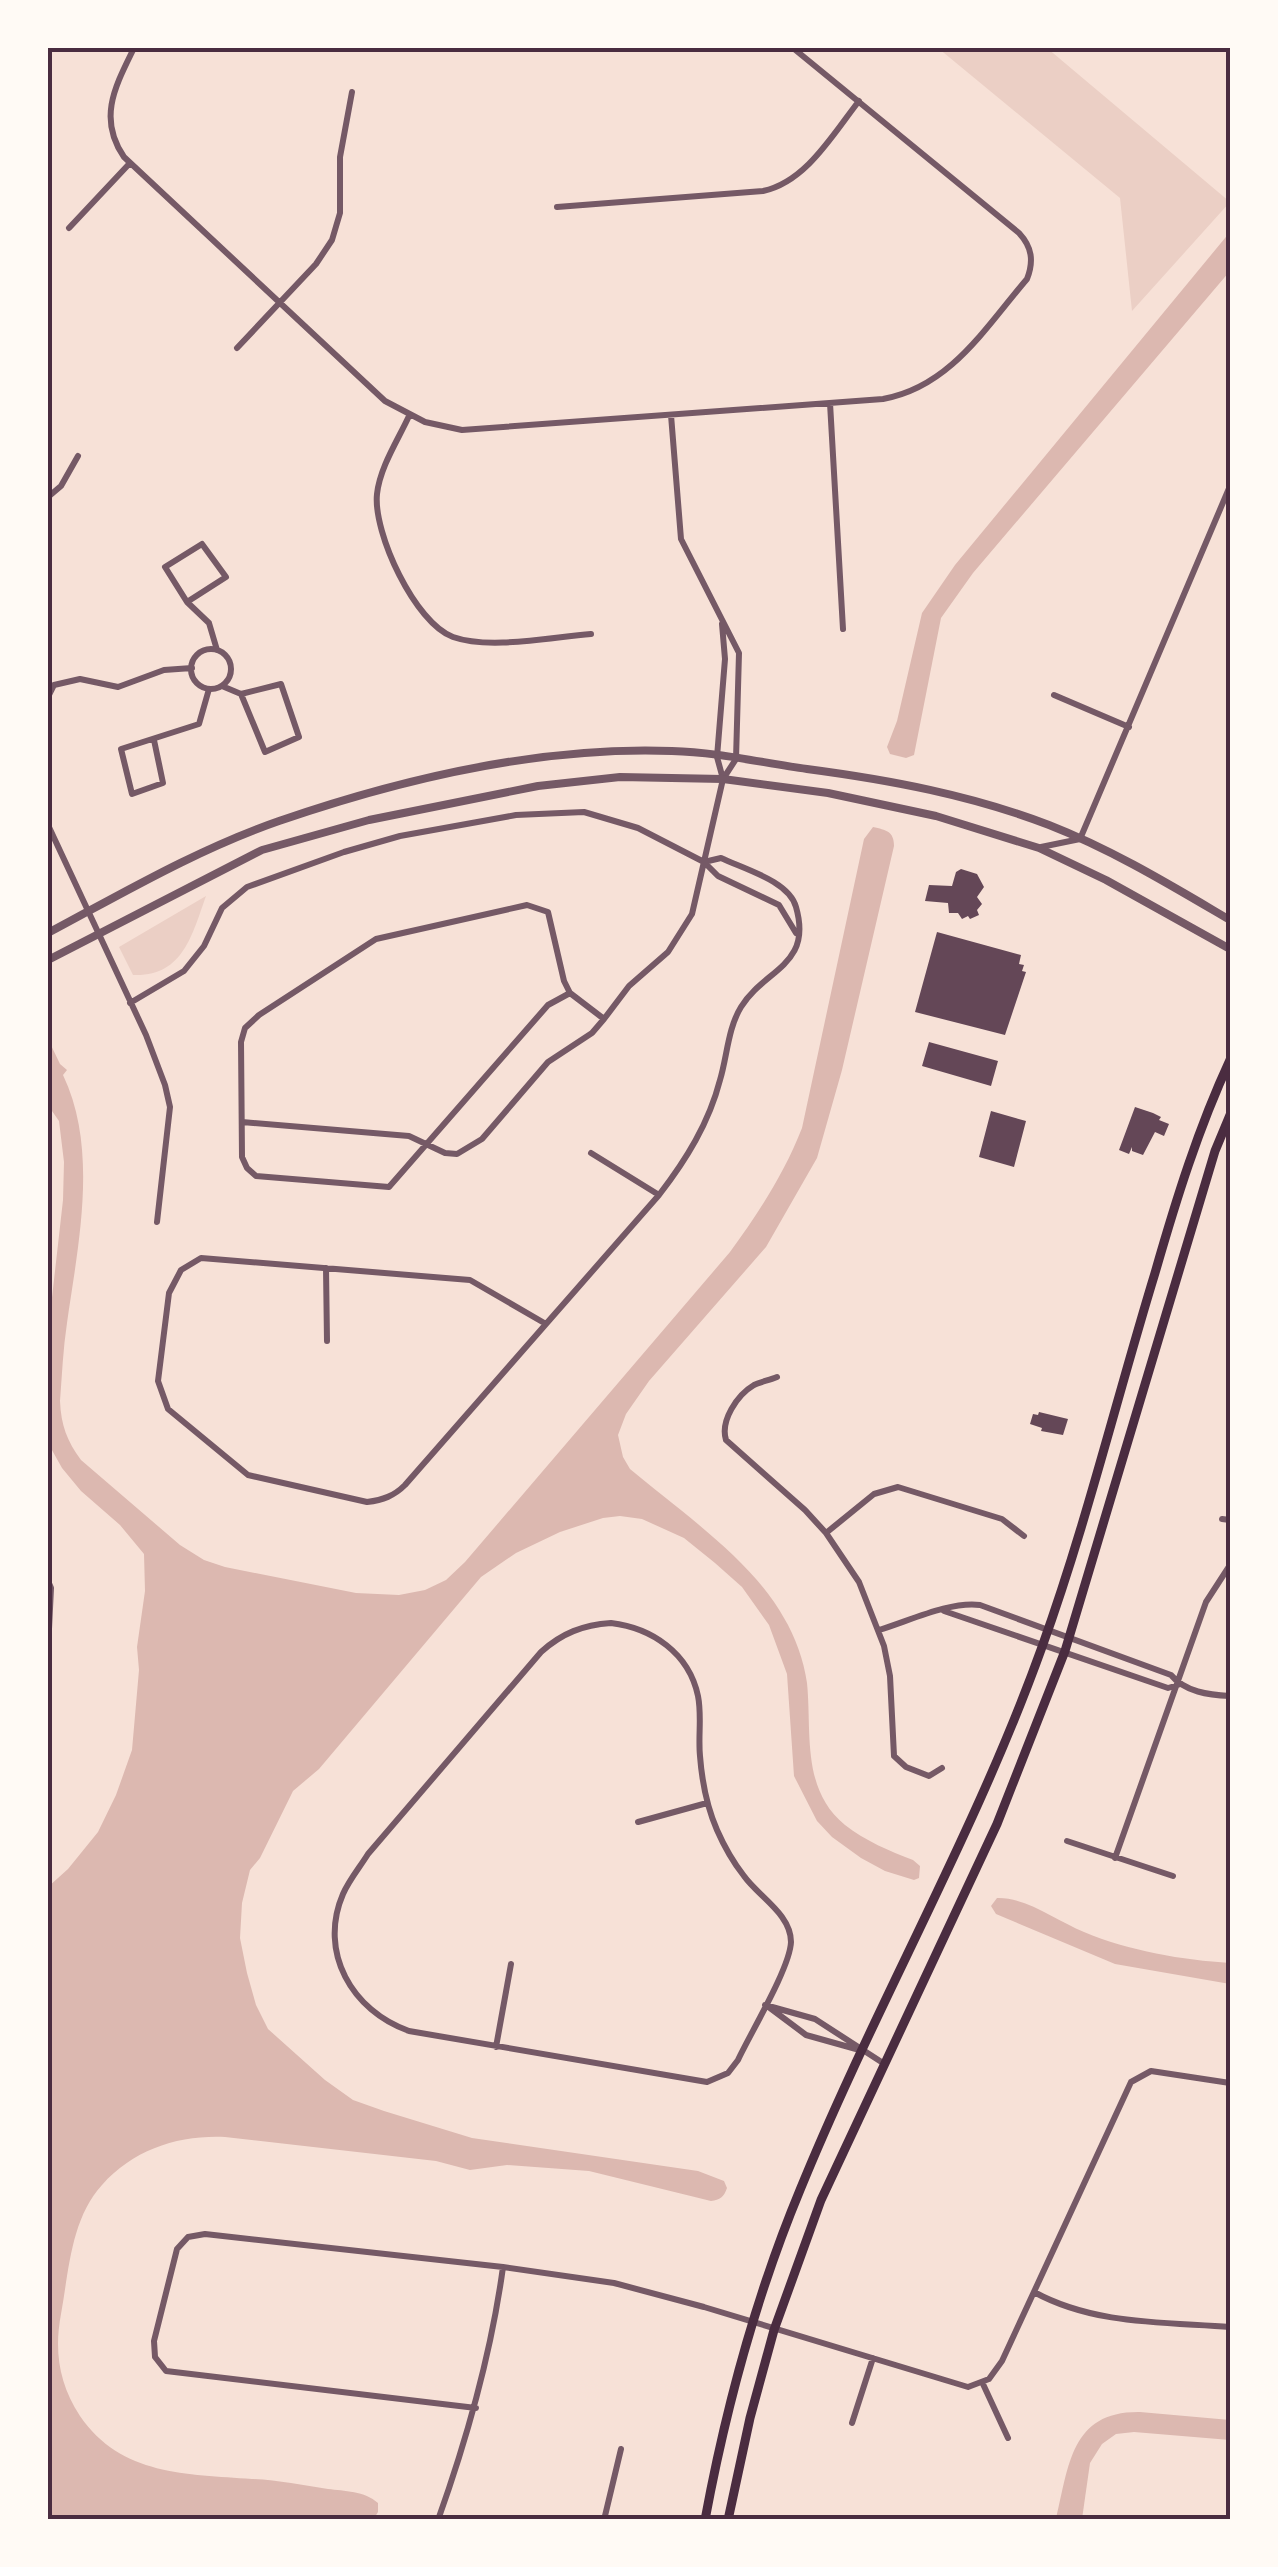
<svg xmlns="http://www.w3.org/2000/svg" width="1278" height="2567" viewBox="0 0 1278 2567" font-family="Spectral,serif">
<style>
.green{fill:#ebcfc5}
.water{fill:#dcb8b0}
.building{fill:#644757}
.lines{fill:none;stroke-linecap:round;stroke-linejoin:round}
.minor{stroke:#755966;stroke-width:6}
.tertiary{stroke:#755966;stroke-width:8}
.secondary{stroke:#4a2c40;stroke-width:9}
.neatline{fill:none;stroke:#4a2c40;stroke-width:4}
</style>
<rect width="100%" height="100%" fill="#f7e1d7"/>
<path class="green" d="M938 48H1047L1230 202 1132 311 1120 198Z
M206 896C192 935 183 977 133 975L119 947Z"/>
<path class="water" d="M1230 232V271L973 573 941 618 914 755 906 758 890 754 887 747 897 721 922 613 955 565Z
M873 827C886 830 894 831 894 846L842 1070 817 1158 766 1247 649 1381 626 1414 618 1435 623 1457 630 1469C679 1510 754 1562 784 1618 795 1636 804 1661 807 1683 812 1733 801 1789 845 1825 864 1840 891 1852 913 1860L920 1866 919 1878 914 1880 885 1871 861 1858 832 1837 817 1821 794 1776 787 1674 769 1625 742 1587 715 1563 684 1538 642 1519 620 1516 603 1518 560 1532 516 1553 481 1577 319 1769 293 1791 260 1858 250 1870 242 1903 240 1938 247 1973 256 2005 268 2029 325 2080 353 2100 384 2111 472 2138 698 2171 724 2181 727 2188C724 2197 720 2200 711 2201L589 2171 507 2165 470 2170 436 2161 225 2137C179 2135 134 2149 102 2185 71 2219 69 2270 61 2314 54 2351 59 2384 80 2416 121 2476 187 2474 252 2479 277 2480 303 2485 328 2489 344 2491 365 2491 378 2503V2512L373 2520 48 2519V1887L68 1869 98 1832 116 1795 132 1750 139 1670 137 1647 145 1591 144 1554 120 1525 81 1491 62 1468 48 1443V1333L63 1200 64 1162 59 1121 52 1111 48 1089V1039L60 1064 67 1070 63 1075C99 1150 78 1245 67 1323 63 1349 62 1375 60 1401 61 1425 67 1441 81 1460L180 1545 204 1560 225 1567 356 1593 399 1595 425 1590 446 1580 465 1562 730 1252C759 1212 784 1174 802 1128L864 839Z
M997 1898C1026 1897 1057 1921 1084 1932 1129 1951 1183 1960 1230 1963V1984L1115 1964 996 1914 991 1906Z
M1140 2412 1230 2420V2440L1134 2432 1116 2434 1102 2444 1090 2463 1082 2519H1056C1069 2465 1071 2411 1140 2412Z"/>
<path class="building" d="M961 869 977 874 984 887 977 897 982 904 977 910 979 915 970 919 968 916 962 919 958 913H949L948 903 925 901 929 885 952 886 956 872Z
M937 932 1021 955 1019 964 1024 965 1022 971 1026 972 1005 1035 915 1012Z
M929 1042 998 1061 991 1086 922 1066Z
M1135 1107 1153 1113 1161 1117 1159 1120 1169 1124 1164 1136 1155 1132 1143 1155 1132 1151V1147L1129 1154 1119 1150Z
M991 1111 1026 1121 1014 1167 979 1157Z
M1039 1412 1068 1419 1063 1435 1041 1431 1042 1428 1030 1424 1033 1414 1038 1415Z"/>
<g class="lines">
<path class="minor" d="M134 48C116 85 97 118 124 157L385 401 425 422 462 430 883 399C950 387 985 328 1027 279 1034 261 1032 247 1019 233L793 48
M557 207 763 191C806 182 833 134 859 101
M69 228 130 163
M237 348 316 264 332 240 340 213V157L352 92
M830 403 843 629
M409 416C398 440 380 467 377 494 373 533 415 623 453 637 490 650 551 637 591 634
M48 497 61 486 78 456
M187 602 226 577 202 544 165 567 187 602 209 623 217 650
M722 624 725 659 717 757 723 779
M191 669a20 20 0 1 1 40 0a20 20 0 1 1-40 0Z
M222 686 241 694 281 684 299 737 265 752 241 694
M1054 695 1129 727
M48 697 54 685 80 679 118 687 164 670 192 668
M154 740 163 783 132 794 121 749 199 724 209 689
M48 825 146 1035 165 1085 170 1107 157 1222
M1041 847 1080 839 1230 486
M570 993 548 1005 389 1187 256 1176 247 1168 242 1157 241 1042 245 1028 259 1015 376 939 527 905 548 912 564 981 570 993 604 1019 629 986 668 952 692 914 723 779 736 759 739 653 681 539 671 415
M130 1003 184 971 204 946 222 908 247 887 344 852 400 836 516 815 584 812 638 828 704 862 718 876 779 905 796 933
M242 1122 409 1136 445 1153 457 1154 482 1139 548 1062 592 1033 604 1019
M591 1153 659 1195
M326 1268 327 1341
M546 1324 470 1280 201 1258 181 1270 169 1293 158 1381 168 1409 248 1475 367 1502C383 1500 394 1496 405 1485L659 1195C686 1160 709 1123 720 1080 727 1057 728 1028 741 1007 764 969 813 966 796 907 789 881 744 869 721 858L704 862
M777 1377C770 1380 760 1382 754 1385 737 1395 720 1421 726 1440L805 1510 826 1533 859 1582 884 1646 890 1676 894 1756 906 1767 929 1776 942 1768
M1222 1519 1230 1520
M826 1533 874 1494 898 1487 1002 1519 1024 1536
M48 1581 51 1588 48 1649
M944 1611 1168 1688 1178 1685
M611 1623C652 1628 689 1653 698 1696 702 1716 698 1736 700 1756 702 1782 707 1807 717 1830 724 1846 733 1862 744 1876 759 1897 791 1914 791 1942 790 1968 750 2034 738 2060L728 2073 707 2082 409 2031C352 2011 318 1952 343 1894 349 1880 360 1867 368 1854L541 1652C562 1633 583 1625 611 1623Z
M879 1630C909 1621 950 1601 980 1605L1171 1675C1185 1692 1209 1695 1230 1696
M638 1822 707 1803
M1067 1841 1173 1876
M1115 1858 1206 1602 1230 1565
M765 2005 815 2019 883 2063
M770 2008 806 2035 856 2049
M496 2047 511 1964
M1034 2292C1094 2325 1164 2322 1230 2327
M983 2384 1008 2438
M476 2408 166 2371 155 2357 154 2341 177 2249 188 2237 205 2234 503 2267 614 2283 704 2307 968 2387 989 2379 1002 2361 1131 2082 1151 2071 1230 2083
M852 2423 873 2358
M438 2520C468 2436 491 2355 503 2267
M604 2520 621 2449"/>
<path class="tertiary" d="M48 933C123 893 198 849 279 821 404 778 540 746 672 751 717 752 763 763 807 769 890 780 971 795 1049 825 1113 850 1172 886 1230 920
M48 960 262 850 369 820 538 786 620 777 723 779 828 793 936 816 1039 848 1106 880 1230 949"/>
<path class="secondary" d="M705 2520C726 2407 756 2296 800 2190 875 2006 975 1834 1042 1647 1086 1525 1117 1397 1155 1273 1176 1200 1198 1129 1230 1060
M728 2520 750 2418 774 2330 821 2200 997 1824 1065 1651 1215 1151 1230 1115"/>
</g>
<rect width="1278" height="2567" fill="none" stroke="#fffaf5" stroke-width="100"/>
<rect x="50" y="50" width="1178" height="2467" class="neatline"/>
</svg>
